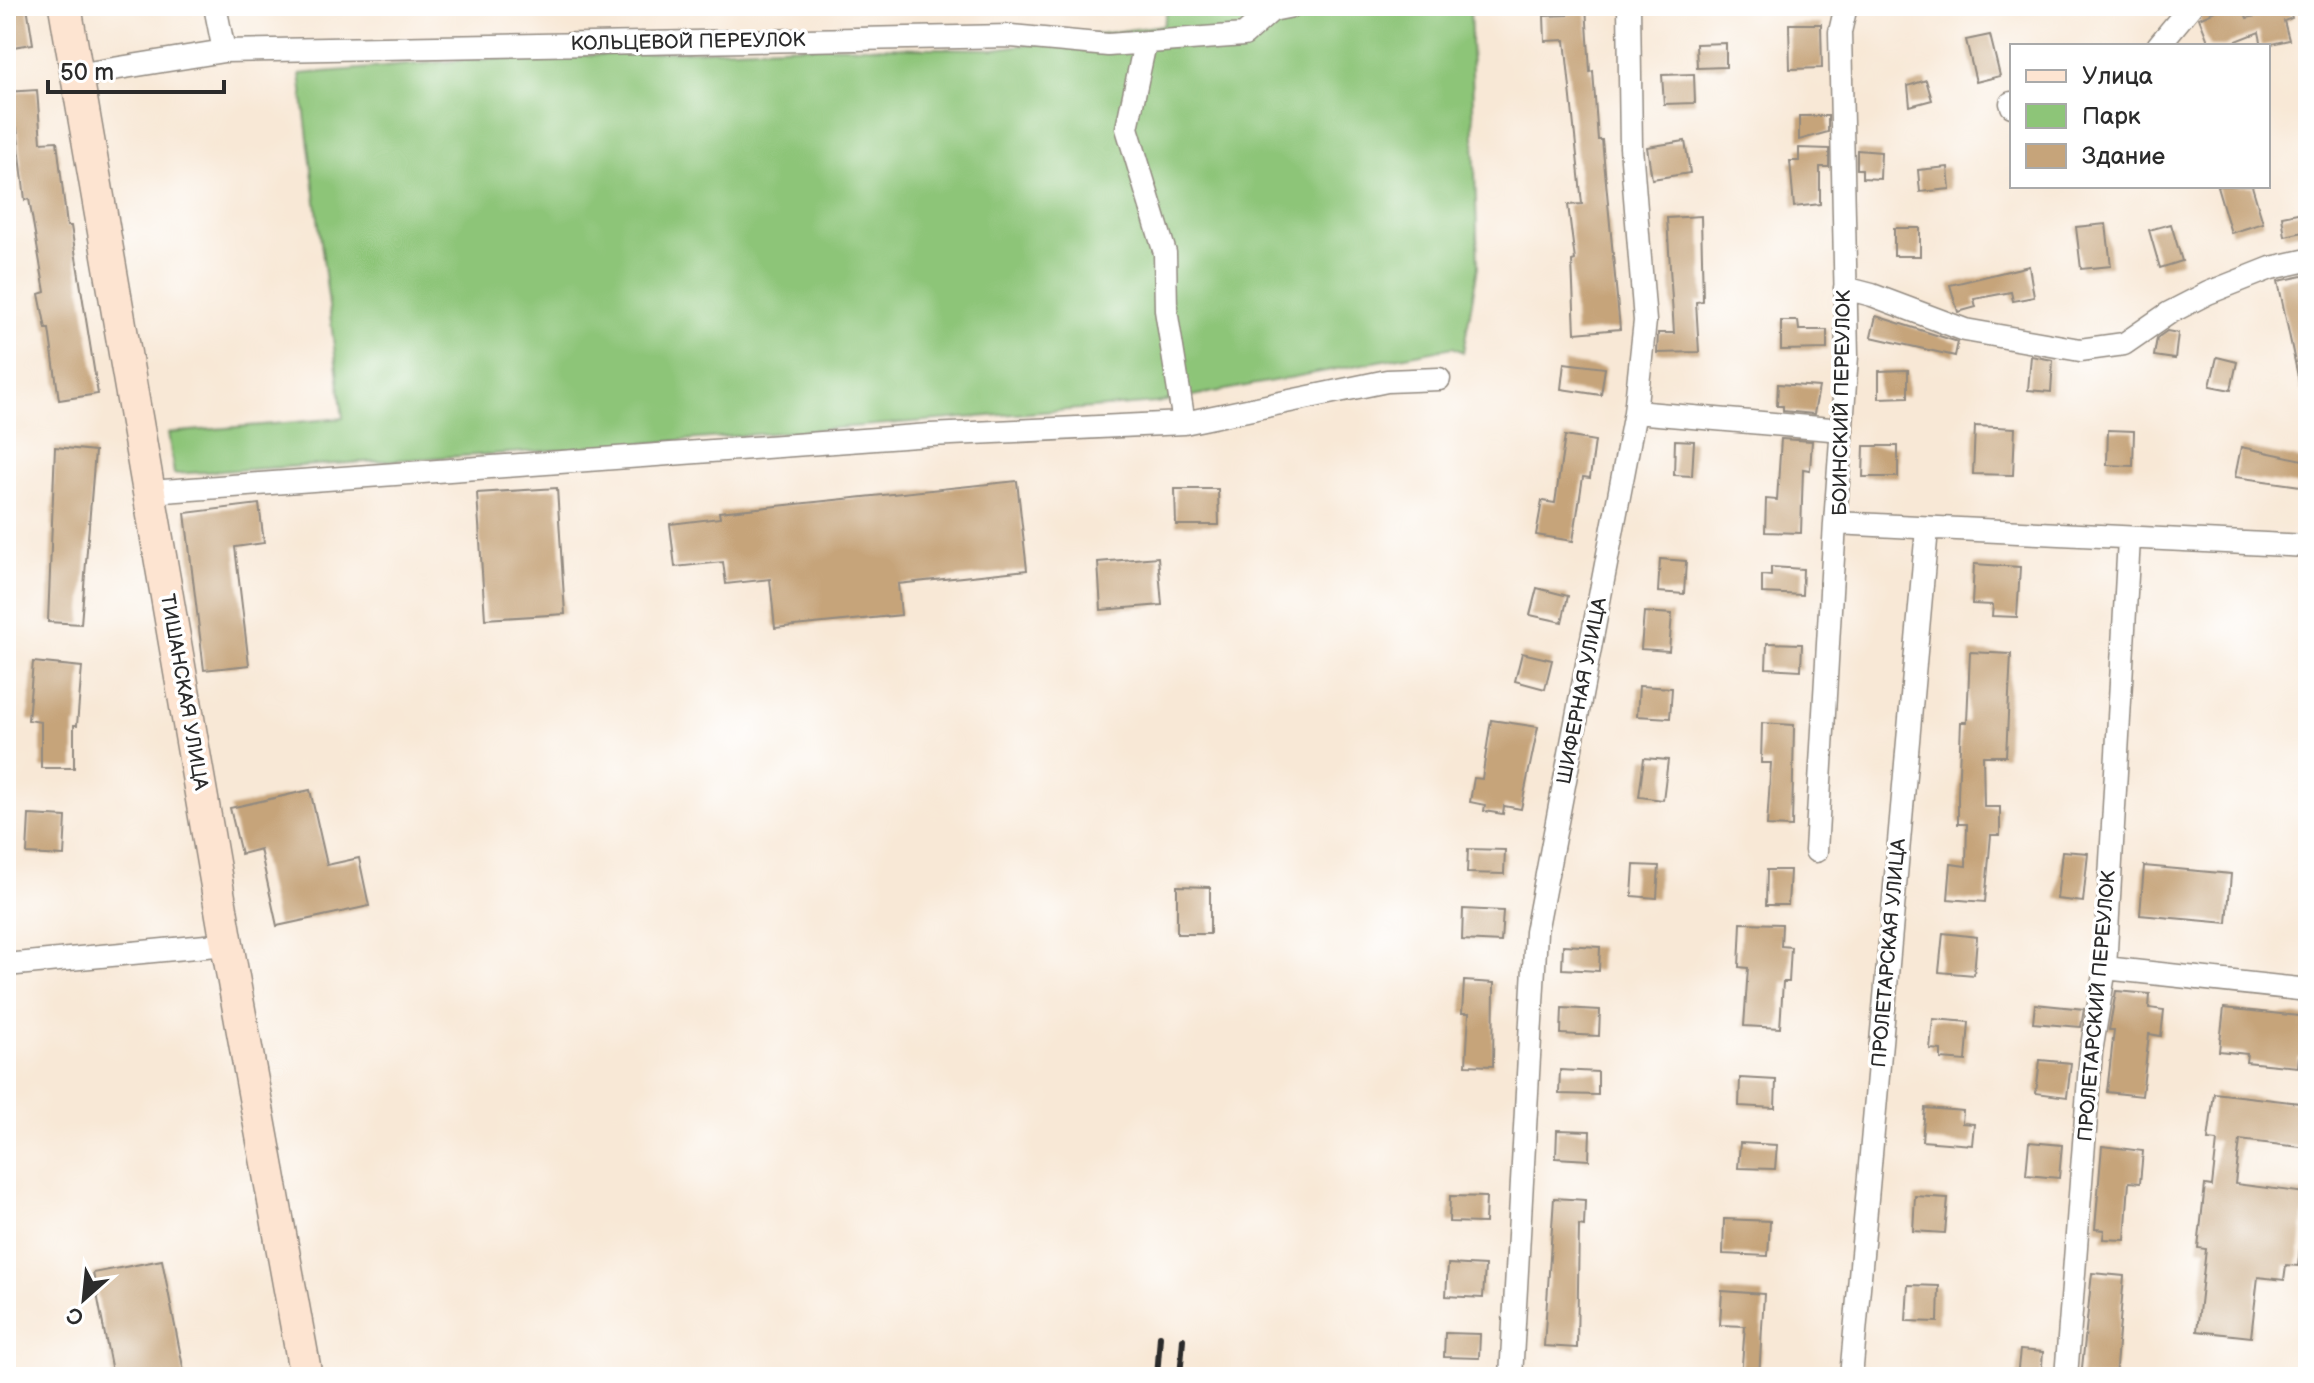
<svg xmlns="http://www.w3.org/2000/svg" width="2314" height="1383" viewBox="0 0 2314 1383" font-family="'Balsamiq Sans',sans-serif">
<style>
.green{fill:#8dc578;stroke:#5c7852;stroke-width:2}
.building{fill:#c6a47a}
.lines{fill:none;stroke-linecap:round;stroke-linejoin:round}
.minor-casing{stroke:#928a80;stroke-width:25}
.secondary-casing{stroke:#928a80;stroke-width:35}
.minor{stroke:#fff;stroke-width:22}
.secondary{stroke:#fde4d1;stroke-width:32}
.rail{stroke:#2b2b2b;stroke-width:6}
.labels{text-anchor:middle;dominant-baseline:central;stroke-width:7;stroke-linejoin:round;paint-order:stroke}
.street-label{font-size:20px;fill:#2b2b2b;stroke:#fff}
</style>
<rect width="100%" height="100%" fill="#fff"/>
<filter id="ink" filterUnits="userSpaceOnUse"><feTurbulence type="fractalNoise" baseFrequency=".0125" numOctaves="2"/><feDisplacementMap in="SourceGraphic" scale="16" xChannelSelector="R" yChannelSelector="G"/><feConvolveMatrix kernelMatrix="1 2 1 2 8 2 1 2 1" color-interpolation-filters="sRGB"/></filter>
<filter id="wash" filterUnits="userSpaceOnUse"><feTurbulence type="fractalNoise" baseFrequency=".006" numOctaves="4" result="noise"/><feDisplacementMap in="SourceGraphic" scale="32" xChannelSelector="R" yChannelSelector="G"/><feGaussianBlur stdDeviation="1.8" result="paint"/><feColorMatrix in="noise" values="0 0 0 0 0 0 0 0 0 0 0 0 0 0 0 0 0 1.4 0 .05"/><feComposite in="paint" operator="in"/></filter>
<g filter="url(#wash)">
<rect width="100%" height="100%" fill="#f8e8d6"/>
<path class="green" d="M1169 6H1470L1478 267 1463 352 1453 347 1156 403 558 450 174 474 168 433 343 418 300 74 466 60 806 46 994 49 1163 25Z"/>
<g id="blocks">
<path class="building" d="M6 6H27L33 44 6 48Z
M1567 6H1586L1590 72 1593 71 1598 140H1602L1620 329 1575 333 1572 261 1575 260 1568 205 1582 204 1565 40 1545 41 1544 16 1568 15Z
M2226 6H2242L2247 18 2289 8 2292 18 2284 21 2289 40 2262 46 2259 32 2224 46H2210L2199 18Z
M1789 24H1821L1822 68 1790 69Z
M1990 35 2000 76 1976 82 1966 40Z
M1726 43V67L1697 68 1696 44Z
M1694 74 1695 103 1664 104 1662 75Z
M1926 80 1932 100 1910 106 1908 86Z
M37 90 41 142 57 141 67 226H71L98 394 59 400 49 329H46L39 294 45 292 29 199 25 200 17 128 6 129V92Z
M1799 116H1828V132L1799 140Z
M1685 141 1690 173 1652 179 1647 147Z
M1799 148 1829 149V167H1820V204L1794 207 1790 161H1799Z
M1857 150 1881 152 1880 179 1862 178V169H1857Z
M1948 167 1950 189 1920 192 1918 170Z
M2217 186H2252L2263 223 2231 233Z
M2308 211V231L2285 236 2282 216Z
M1701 216 1703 301 1696 302 1699 352 1657 353 1658 333H1674L1667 218Z
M2106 224 2111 266 2081 269 2076 227Z
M2171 224 2182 261 2160 268 2149 230Z
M1894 228H1920V256H1894Z
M2029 266 2034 297 2013 301 2011 292 1974 299 1976 307 1958 312 1950 285Z
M2308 275V390L2301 391 2278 281Z
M1876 316 1958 342 1955 356 1871 337Z
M1781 321H1798L1799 330H1827V349L1781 350Z
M2167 331 2178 333 2175 359 2154 356 2157 338Z
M2031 356 2053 360 2051 392 2028 390Z
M2217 357 2237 362 2231 390 2210 386Z
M1564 363 1605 368 1601 395 1561 389Z
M1908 370V397L1879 398V371Z
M1778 384 1819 387 1814 414 1783 411V406H1777Z
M1975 426 2015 428 2013 475 1973 474Z
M2108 430 2134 431 2133 466 2107 465Z
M1565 436 1595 441 1590 478 1583 477 1573 541 1536 535 1542 501 1555 503Z
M1781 439 1812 441 1810 470 1803 469 1801 533 1765 532 1766 499 1777 500Z
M1675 440 1694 441 1692 476 1674 475Z
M1864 446H1898V477H1863Z
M55 447 95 451 81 624 48 622Z
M2241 447 2308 461V487L2235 477Z
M1017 481 1027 570 898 584 901 615 775 628 770 579 726 584 723 562 675 567 670 524 720 518 719 512Z
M557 488 565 614 485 619 477 493Z
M1175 489H1218L1219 525H1176Z
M259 504 264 543 235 547 249 665 204 670 185 513Z
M1158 557 1162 605 1101 610 1098 562Z
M1660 559 1686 561 1684 594 1658 592Z
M1974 564 2020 567 2017 617 1992 616 1993 605 1972 604Z
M1771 567 1803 569 1802 595 1762 593V575L1771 576Z
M1537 588 1568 596 1562 622 1530 615Z
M1644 612 1672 614 1669 651 1641 649Z
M1767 643 1802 644 1801 670 1766 668Z
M1970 652 2011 654 2006 756H1983L1984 807H2000V835H1991L1985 902 1948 899 1951 864 1966 866 1967 824H1958V796L1961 722H1967Z
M1522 653 1552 660 1545 689 1515 681Z
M33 662 82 667 77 725H74V768H41V722L28 720Z
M1639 686 1672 688 1670 718 1637 716Z
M1491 720 1538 727 1521 809 1504 806 1503 814 1484 811 1485 805 1470 802 1474 778 1482 779Z
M1762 723 1794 725 1792 827 1767 826 1771 763H1761Z
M1644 758 1668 760 1663 800 1639 797Z
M310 790 327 865 359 858 369 906 277 926 260 849 241 854 230 808Z
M29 815 66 817 64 856 27 854Z
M1468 849 1505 850 1504 874 1467 873Z
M2062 851 2088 853 2083 902 2057 899Z
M1634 865 1659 866 1657 898 1632 896Z
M2144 866 2231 874 2227 923 2140 915Z
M1767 870H1790L1788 905H1766Z
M1177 886 1210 887V934H1177Z
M1463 909 1503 911 1501 942 1462 940Z
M1741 923 1782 924 1781 946 1791 947 1789 982H1783L1780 1028 1744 1026 1748 968 1739 967Z
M1943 933 1977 937 1974 975 1939 972Z
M1563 945 1600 947 1599 971 1562 969Z
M1464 981 1494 983 1493 1066 1466 1065 1469 1013H1462Z
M2116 991 2150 994 2149 1008 2164 1010 2161 1036 2149 1034 2142 1096 2107 1092 2114 1030H2109Z
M2035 1004 2084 1009 2081 1027 2033 1023Z
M1562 1008 1600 1010 1599 1036 1561 1034Z
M2224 1008 2308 1017V1058L2299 1057 2298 1067 2246 1062 2247 1054 2219 1051Z
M1933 1019 1969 1022 1966 1061 1941 1059V1050L1930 1049Z
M2040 1060 2071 1063 2067 1097 2036 1093Z
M1560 1070 1598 1072V1095L1559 1094Z
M1740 1078 1776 1080 1775 1108 1739 1106Z
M2214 1093 2308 1104V1148L2240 1140 2235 1184 2306 1193 2298 1266 2286 1265 2284 1280 2258 1277 2251 1337 2197 1331 2206 1249 2198 1248 2205 1185 2212 1186 2217 1141 2208 1140Z
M1925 1108 1963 1111 1962 1123 1974 1124 1972 1145 1922 1141Z
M1557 1130 1590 1131 1589 1160 1556 1158Z
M2029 1142 2062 1145 2059 1178 2026 1175Z
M1740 1143 1777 1145 1775 1169 1738 1168Z
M2102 1146 2143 1151 2140 1183 2129 1182 2125 1240 2103 1239 2104 1230 2095 1229Z
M1450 1196 1486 1197 1485 1223 1449 1222Z
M1915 1196 1948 1198 1945 1233 1913 1231Z
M1554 1198 1585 1200 1584 1226 1579 1225 1577 1348 1544 1346Z
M1724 1219 1770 1221 1768 1256 1723 1254Z
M162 1260 185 1377H113L93 1273Z
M1448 1264 1485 1266 1483 1298 1446 1296Z
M2092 1273 2124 1276 2115 1377H2081Z
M1908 1285 1939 1286 1938 1322 1906 1321Z
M1722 1291 1764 1294 1759 1377H1741L1745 1326 1720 1325Z
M1445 1333 1480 1334 1479 1358 1444 1357Z
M2020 1350 2043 1352 2041 1377H2017Z"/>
</g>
</g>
<g filter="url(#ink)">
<use href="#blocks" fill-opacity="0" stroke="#928a80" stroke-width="2"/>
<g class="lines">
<g class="minor-casing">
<path id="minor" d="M215 6 224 51
M1846 6 1840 32 1847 356 1835 523 2308 546
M1145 43 1127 128 1165 253 1166 310 1184 423
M2158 46 2191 6
M76 75 224 51 1011 36 1108 45 1244 35 1272 10 1292 6
M2011 103 2012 106
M1845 288 1872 295 1965 330 2080 350 2124 344 2169 313 2208 293 2271 268 2308 260
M1635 412 1842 430
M150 492 930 435 1184 423 1387 381 1439 379
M1816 851 1835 523
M6 965 227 944
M2105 968 2308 990
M1511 1377 1536 932 1635 412 1645 321 1631 147 1629 6
M1851 1377 1927 529
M2066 1377 2091 1052 2105 968 2129 539"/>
</g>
<g class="secondary-casing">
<path id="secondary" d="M65 6 227 944 306 1377"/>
</g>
<use href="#minor" class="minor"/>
<use href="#secondary" class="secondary"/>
<path class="rail" d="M1157 1377 1160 1336
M1180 1377 1183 1339"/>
</g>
</g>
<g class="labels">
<g class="street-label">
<text transform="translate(688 42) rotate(-1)">КОЛЬЦЕВОЙ ПЕРЕУЛОК</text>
<text transform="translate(1842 403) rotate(-89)">БОИНСКИЙ ПЕРЕУЛОК</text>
<text transform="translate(1582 691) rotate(-79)">ШИФЕРНАЯ УЛИЦА</text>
<text transform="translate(184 692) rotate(80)">ТИШАНСКАЯ УЛИЦА</text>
<text transform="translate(1889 953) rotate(-85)">ПРОЛЕТАРСКАЯ УЛИЦА</text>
<text transform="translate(2097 1006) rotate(-85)">ПРОЛЕТАРСКИЙ ПЕРЕУЛОК</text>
</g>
</g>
<rect width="2314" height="1383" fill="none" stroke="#fff" stroke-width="32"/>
<rect x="2010" y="44" width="260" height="144" fill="#ffffff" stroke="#aaaaaa" stroke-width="2"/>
<rect x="2026" y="70" width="40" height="12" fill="#fde4d1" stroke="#aaaaaa" stroke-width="2"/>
<text x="2082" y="84" font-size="24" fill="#2b2b2b">Улица</text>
<rect x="2026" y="104" width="40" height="24" fill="#8dc578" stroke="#aaaaaa" stroke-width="2"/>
<text x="2082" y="124" font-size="24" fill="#2b2b2b">Парк</text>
<rect x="2026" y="144" width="40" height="24" fill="#c6a47a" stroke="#aaaaaa" stroke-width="2"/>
<text x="2082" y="164" font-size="24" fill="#2b2b2b">Здание</text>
<g transform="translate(84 1299) rotate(207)" stroke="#ffffff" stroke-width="6" paint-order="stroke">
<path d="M0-6L14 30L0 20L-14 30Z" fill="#2b2b2b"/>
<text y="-12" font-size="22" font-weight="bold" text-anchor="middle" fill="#2b2b2b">С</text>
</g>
<path d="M48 80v12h176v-12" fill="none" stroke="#2b2b2b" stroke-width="4"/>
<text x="60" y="80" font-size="24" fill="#2b2b2b" stroke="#ffffff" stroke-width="6" paint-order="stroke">50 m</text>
</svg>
